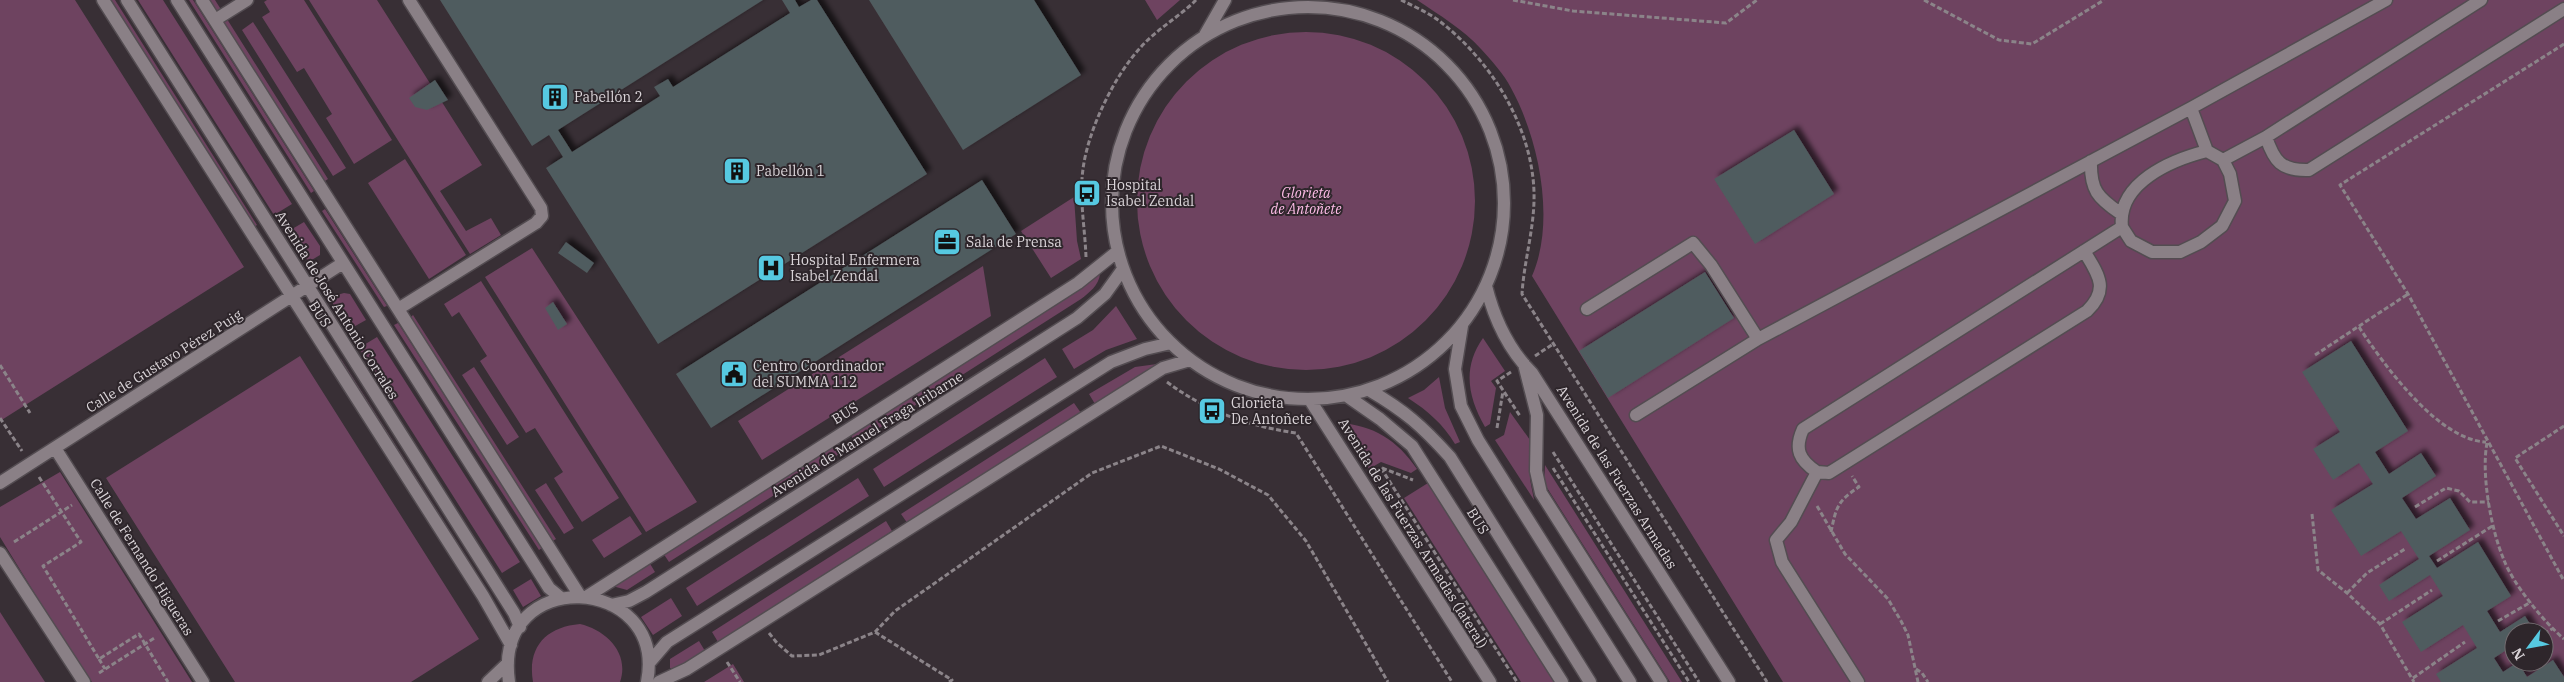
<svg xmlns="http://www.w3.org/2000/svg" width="2564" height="682" viewBox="0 0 2564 682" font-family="'IBM Plex Serif',serif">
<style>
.green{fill:#6e4360;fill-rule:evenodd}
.building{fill:#505b5e;filter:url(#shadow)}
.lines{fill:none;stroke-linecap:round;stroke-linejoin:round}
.minor-casing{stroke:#534c51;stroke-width:15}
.path{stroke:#8b8489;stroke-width:3;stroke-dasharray:5 2.5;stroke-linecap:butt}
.minor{stroke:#8a8086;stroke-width:12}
.labels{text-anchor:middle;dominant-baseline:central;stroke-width:4;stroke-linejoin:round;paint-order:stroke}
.poi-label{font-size:14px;fill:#dad4d8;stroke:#2e262b;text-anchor:start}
.park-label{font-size:14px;font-style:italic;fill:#febce7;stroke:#2e262b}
.street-label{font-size:14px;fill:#dad4d8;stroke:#2e262b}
</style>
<defs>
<filter id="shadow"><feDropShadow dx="4.5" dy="-4.5" stdDeviation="2.5" flood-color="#0009"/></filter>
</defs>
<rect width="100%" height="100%" fill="#382f35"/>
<path class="green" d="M0 0H75L244 267 0 421Z
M110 0H115L257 225 254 227Z
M138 0H163L292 204 274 215Z
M189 0H193L314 191 311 193Z
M206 0H215L328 179 322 183Z
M267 0H304L392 140 354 164 326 118 332 114 304 68 297 72 262 17 270 12 264 2Z
M309 0H377L482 165 440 191 466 231 491 218 501 235 470 254Z
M1145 0H1180L1157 20Z
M1417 0H2564V682H1783L1532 276C1556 221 1539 139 1511 88 1504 74 1491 60 1481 49 1463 29 1439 15 1417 0ZM2514 632H2544V662H2514Z
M253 22 346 168 333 176 242 30Z
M1137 201a169 169 0 1 1 338 0a169 169 0 1 1-338 0Z
M405 159 466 255 429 279 368 183Z
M1074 197 1077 241 1081 259 1051 278 1021 231Z
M325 209 387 306 384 307 322 211Z
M304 222 320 246V255L310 261 303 257 287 232Z
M532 248 697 502 646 532 485 277Z
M983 266 991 316 762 460 738 421Z
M1100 274C1099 285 1089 293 1081 299L856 443 850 434Z
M481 281 619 498 582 522 554 478 563 472 535 428 526 433 480 361 487 356 459 312 452 317 444 304Z
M344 293 350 294 366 320 348 330 332 306 337 295Z
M1116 306 1137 339 1106 350 1074 369 1062 349 1093 330Z
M413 315 556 539 551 542 409 319Z
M398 323 542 548 539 550 394 325Z
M377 337 520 562 502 573 359 348Z
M1483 338 1505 371 1491 381 1496 388 1490 424 1485 427C1468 397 1462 368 1483 338Z
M300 356 479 639 411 682H235L106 478Z
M1045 358 1057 377 884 487 873 469Z
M341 359 485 586 482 588 339 361Z
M1157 364 1095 404 1089 394 1135 367Z
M474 367 519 437 507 445 462 375Z
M1439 377 1445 408 1460 442 1455 444C1443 424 1428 411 1408 398L1424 390Z
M1074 403 1081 413 908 524 901 514Z
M1510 412 1530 440V479L1534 500 1495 440 1504 435Z
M1338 423C1374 425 1397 440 1417 469L1411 473 1381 462 1369 469Z
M835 443 842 452 669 562 663 553Z
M1545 465 1682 682H1670L1544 483Z
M60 472 192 682H92L78 664 0 537V507Z
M858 478 869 496 697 606 686 588Z
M546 483 574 528 564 534 535 490Z
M1428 483 1554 682H1521L1404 498Z
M630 516 642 534 604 558 592 540Z
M886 521 892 531 718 642 712 632Z
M649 562 655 572 627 590 616 587 614 584Z
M531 579 541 596 523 607 513 590Z
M671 598 682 616 653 635 641 617Z
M0 612 45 682H0Z
M580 624C606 630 630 653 620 682H533C527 647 546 627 580 624Z
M699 641 705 651 677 669 670 668V659Z
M733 664 744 682H704Z"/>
<path class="building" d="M440 0H763L558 130 572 152 660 96 654 87 668 79 673 87 790 13 782 0H795L799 7 811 0H817L927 174 658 344 546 168 563 157 549 135 532 146Z
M869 0H1034L1081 75 963 150Z
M435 80 448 100 427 110 415 107 409 98Z
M1794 130 1834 194 1755 244 1714 179Z
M982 180 1016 234 711 428 676 374Z
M566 242 594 263 587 273 558 253Z
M1705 272 1734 318 1608 398 1579 351Z
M553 302 567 324 558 330 545 308Z
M2351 341 2408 431 2375 452 2389 474 2421 453 2436 476 2402 498 2416 519 2450 498 2470 530 2429 556 2437 568 2478 542 2511 596 2487 611 2500 632 2525 616 2535 632H2514V645L2494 658 2503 672 2518 662 2527 677 2553 660 2564 677V682H2441L2436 674 2477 648 2463 625 2421 652 2402 622 2443 596 2430 575 2389 601 2379 585 2419 559 2401 531 2361 556 2331 510 2373 484 2359 463 2333 480 2313 449 2340 432 2302 372Z"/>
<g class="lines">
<g class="minor-casing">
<path id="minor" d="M103 0 483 596 511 645
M127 0 514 613 520 627
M177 0 549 588 561 598
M202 0 580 596
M1112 203a196 196 0 1 1 392 0a196 196 0 1 1-392 0Z
M215 20 247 0
M1205 35 1225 0
M2191 108 2207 151
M2266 137C2274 161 2281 171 2309 170L2564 9
M2223 160 2266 137 2481 0
M2091 161C2090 190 2098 198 2120 213
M1486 286C1494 318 1508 349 1532 373L1729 682
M398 309 536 223 542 216 541 208 409 0
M1587 309 1693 243 1711 265 1758 339 2191 108 2386 0
M1462 326 1455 369 1461 406 1478 440 1630 682
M1524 364 1537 415 1536 471 1541 493 1661 682
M1369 390C1405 411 1422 426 1450 457L1590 682
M1347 396 1380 419 1412 446 1562 682
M1310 400 1490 682
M1636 415 1758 339
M55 448 203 682
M1817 472C1799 460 1794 449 1803 429L2122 227 2131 241 2152 252H2180L2201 242 2222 226 2235 201 2230 174 2223 160 2207 151C2171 160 2117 183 2122 227
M0 483 343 263
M0 553 84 682
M586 597 1078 283 1118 251
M611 605 629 601 646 592 1077 318 1105 294 1123 269
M649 663 667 642 1111 362 1145 349 1171 343
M488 682 508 663
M509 682C492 564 668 574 647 682
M659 682 687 669 1163 368 1190 360
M1858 682 1782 562 1776 540 1791 522 1817 472 1829 473 2087 311C2110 289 2098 274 2084 251"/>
</g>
<path class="path" d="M1401 0C1413 6 1427 12 1438 20 1490 59 1532 126 1534 192 1535 227 1524 260 1522 294L1767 682
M1513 0 1573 11 1726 23 1757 0
M1924 0 1999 40 2032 44 2104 0
M2564 44 2340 185 2408 294 2564 581
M1086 257C1085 228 1079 198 1083 169 1088 130 1114 76 1141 47 1157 29 1179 17 1196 0
M2359 327C2384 365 2438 440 2486 442
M2315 355 2408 294
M1535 356 1553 344
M0 365 30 413
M1511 372 1497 381 1520 416
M1167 382C1206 411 1248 426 1296 433L1452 682
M0 418 22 451
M2564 426 2515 458 2564 536
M1497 428 1503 391
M2487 443C2481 474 2491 530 2504 560 2513 584 2544 622 2564 639
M1553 452 1699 682
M1381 468 1517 682
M1382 468 1413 480
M1553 468 1689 682
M39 477 81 542 43 566 99 659 139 634 168 682
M1817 506 1845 554 1888 599 1901 621 1908 635 1918 682
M2415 507 2446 488 2459 491 2470 502H2489
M2312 514 2318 570 2347 593 2380 624 2414 682
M1831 532C1836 508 1837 501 1859 487L1852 476
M14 542 72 505
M2437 561 2494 525
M2347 593 2367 573 2405 549
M2498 621 2531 602
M2380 624 2432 590
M875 632 952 680 949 682
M769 633 777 643 792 656 819 655 875 632 895 611 1092 473 1161 446 1219 469 1268 495 1306 541 1388 682
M2544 634 2552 629
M99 659 105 669
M727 662 740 682
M1916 669 1922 673 1928 682
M99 673 156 637
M2413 678 2465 642"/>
<use href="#minor" class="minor"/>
</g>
<defs>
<g id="building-square" transform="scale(1.4375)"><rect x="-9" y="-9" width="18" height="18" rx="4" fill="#56c9e1" stroke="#2e262b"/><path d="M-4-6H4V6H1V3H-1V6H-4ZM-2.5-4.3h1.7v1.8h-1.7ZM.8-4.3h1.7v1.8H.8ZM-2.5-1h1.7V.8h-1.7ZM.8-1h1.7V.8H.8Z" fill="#111"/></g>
<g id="bus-square" transform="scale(1.4375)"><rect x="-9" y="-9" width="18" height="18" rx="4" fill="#56c9e1" stroke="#2e262b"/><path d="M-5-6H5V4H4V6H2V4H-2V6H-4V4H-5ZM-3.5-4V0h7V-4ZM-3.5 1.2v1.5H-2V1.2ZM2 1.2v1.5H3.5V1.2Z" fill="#111"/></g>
<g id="office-square" transform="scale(1.4375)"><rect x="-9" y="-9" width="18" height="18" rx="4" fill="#56c9e1" stroke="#2e262b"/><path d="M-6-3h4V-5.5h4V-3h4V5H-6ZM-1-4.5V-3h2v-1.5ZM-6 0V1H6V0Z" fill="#111"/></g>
<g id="hospital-square" transform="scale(1.4375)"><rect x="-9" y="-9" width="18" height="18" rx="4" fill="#56c9e1" stroke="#2e262b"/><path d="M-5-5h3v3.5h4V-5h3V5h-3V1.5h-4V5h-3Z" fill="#111"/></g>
<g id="civic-square" transform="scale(1.4375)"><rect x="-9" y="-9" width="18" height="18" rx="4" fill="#56c9e1" stroke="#2e262b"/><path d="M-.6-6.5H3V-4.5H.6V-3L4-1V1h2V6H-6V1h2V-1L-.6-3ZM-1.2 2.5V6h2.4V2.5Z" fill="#111"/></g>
</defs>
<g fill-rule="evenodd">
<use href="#building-square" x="555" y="97"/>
<use href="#building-square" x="737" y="171"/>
<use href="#bus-square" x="1087" y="193"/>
<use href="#office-square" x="947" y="242"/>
<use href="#hospital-square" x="771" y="268"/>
<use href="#civic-square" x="734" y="374"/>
<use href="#bus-square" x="1212" y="411"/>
</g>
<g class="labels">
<g class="poi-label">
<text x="574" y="97">Pabellón 2</text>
<text x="756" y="171">Pabellón 1</text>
<text x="1106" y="185">Hospital<tspan x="1106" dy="16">Isabel Zendal</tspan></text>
<text x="966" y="242">Sala de Prensa</text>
<text x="790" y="260">Hospital Enfermera<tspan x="790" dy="16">Isabel Zendal</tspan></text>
<text x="753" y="366">Centro Coordinador<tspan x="753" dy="16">del SUMMA 112</tspan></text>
<text x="1231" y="403">Glorieta<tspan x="1231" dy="16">De Antoñete</tspan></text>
</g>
<g class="park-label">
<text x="1306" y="193">Glorieta<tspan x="1306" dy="16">de Antoñete</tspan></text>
</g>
<g class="street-label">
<text transform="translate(337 305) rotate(58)">Avenida de José Antonio Corrales</text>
<text transform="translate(320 314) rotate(57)">BUS</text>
<text transform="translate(164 361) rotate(-32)">Calle de Gustavo Pérez Puig</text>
<text transform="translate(845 413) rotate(-32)">BUS</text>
<text transform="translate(867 434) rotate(-32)">Avenida de Manuel Fraga Iribarne</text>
<text transform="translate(1617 477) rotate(58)">Avenida de las Fuerzas Armadas</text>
<text transform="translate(1478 521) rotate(58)">BUS</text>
<text transform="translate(1413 533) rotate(58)">Avenida de las Fuerzas Armadas (lateral)</text>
<text transform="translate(142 557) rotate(58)">Calle de Fernando Higueras</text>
</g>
</g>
<g transform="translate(2529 647) rotate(238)"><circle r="24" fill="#2e262b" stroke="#736c70"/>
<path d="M0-4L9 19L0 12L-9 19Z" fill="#56c9e1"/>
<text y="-8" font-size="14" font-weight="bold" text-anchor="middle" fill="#dad4d8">N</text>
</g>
</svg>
